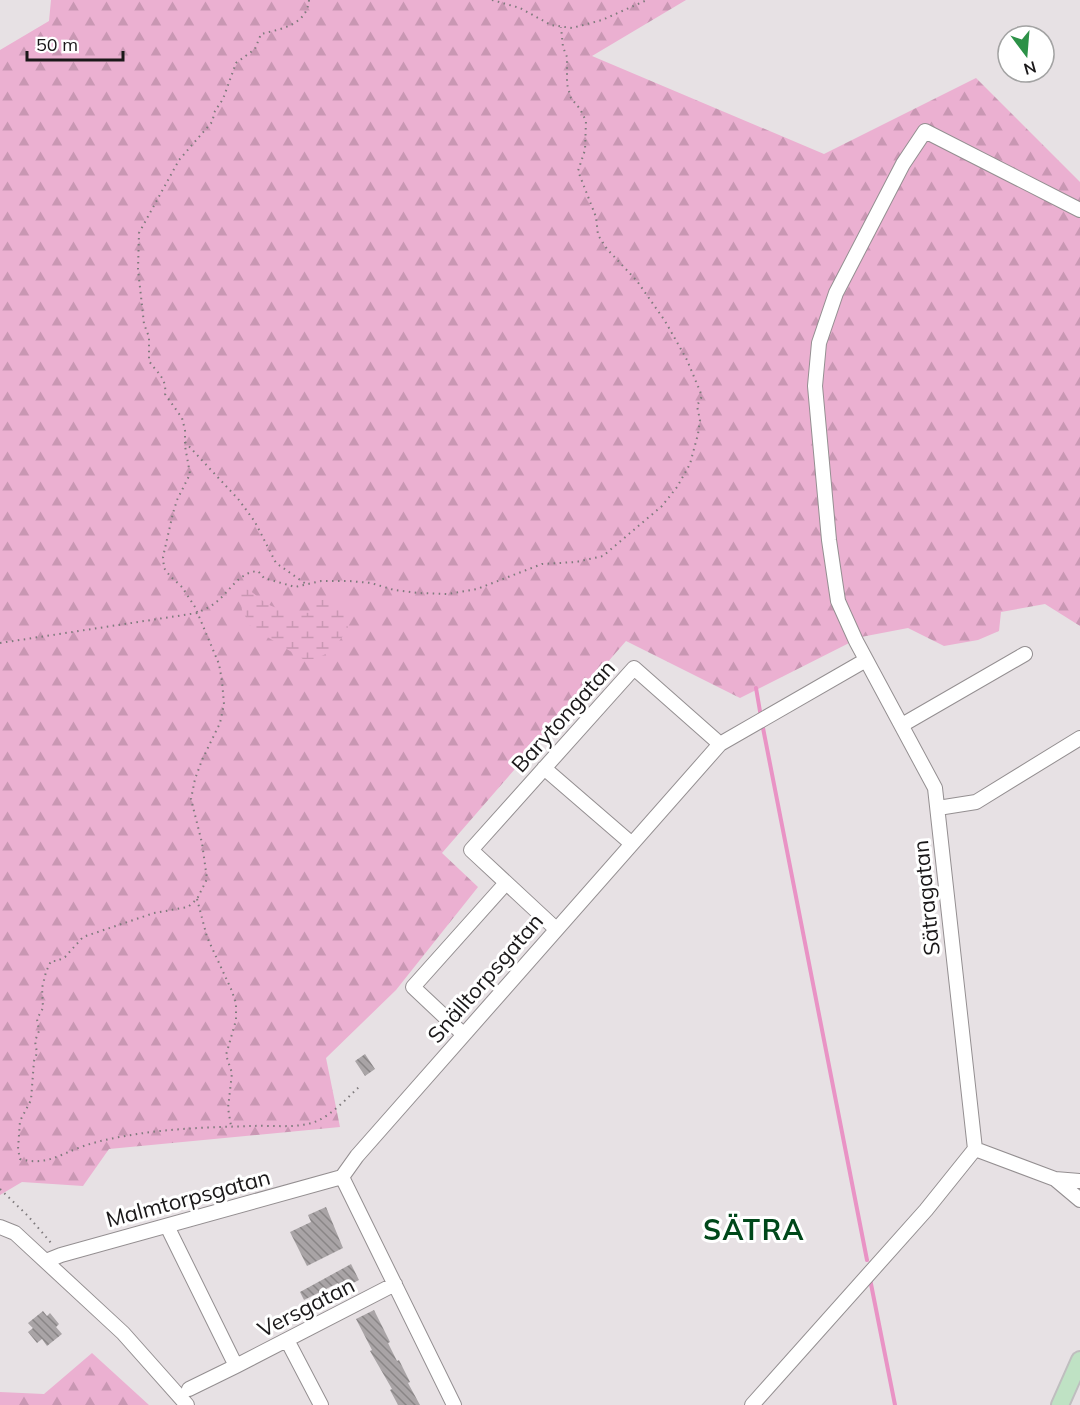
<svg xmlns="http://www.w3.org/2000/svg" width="1080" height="1405" viewBox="0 0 1080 1405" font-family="Mulish,sans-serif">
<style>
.forest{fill:url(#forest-firs)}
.wetland{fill:url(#wetland-marsh)}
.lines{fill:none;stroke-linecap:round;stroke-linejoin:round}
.stream{stroke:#e993c5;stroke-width:4}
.building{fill:url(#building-back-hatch)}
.minor-casing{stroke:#948f91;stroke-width:16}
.major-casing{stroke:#bfbebf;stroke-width:20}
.path{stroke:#7e7a7c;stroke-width:2;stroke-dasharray:1.5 4.5;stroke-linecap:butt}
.minor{stroke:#fff;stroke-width:14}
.major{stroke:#bfe2c4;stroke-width:16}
.labels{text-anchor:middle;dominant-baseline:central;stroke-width:6;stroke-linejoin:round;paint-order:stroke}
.street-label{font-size:22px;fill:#1a1819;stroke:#fff}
.district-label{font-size:28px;font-weight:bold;letter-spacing:1.5px;fill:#00481a;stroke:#fff}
</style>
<defs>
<pattern id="forest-firs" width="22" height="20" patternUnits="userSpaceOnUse" patternTransform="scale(1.5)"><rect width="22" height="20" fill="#ebb0d1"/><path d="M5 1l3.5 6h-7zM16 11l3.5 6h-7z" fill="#c997b3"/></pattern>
<pattern id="wetland-marsh" width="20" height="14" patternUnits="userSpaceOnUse" patternTransform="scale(1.5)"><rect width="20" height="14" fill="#ebb0d1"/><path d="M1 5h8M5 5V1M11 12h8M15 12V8" fill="none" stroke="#c997b3"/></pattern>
<pattern id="building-back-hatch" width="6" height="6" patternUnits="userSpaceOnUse" patternTransform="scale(1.5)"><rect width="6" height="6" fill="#a9a4a6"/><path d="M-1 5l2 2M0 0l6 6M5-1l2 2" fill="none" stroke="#898586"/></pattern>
</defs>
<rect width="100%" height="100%" fill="#e7e1e4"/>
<path class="forest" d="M51 0H686L592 56 824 154 976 78 1080 182V626L1045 604 1001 612 999 631 978 640 944 646 908 628 861 637 740 698 626 641 442 853 478 887 396 990 326 1058 340 1127 109 1149 83 1186 22 1182 0 1195V50L49 21Z
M92 1353 149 1405H0V1392L44 1394Z"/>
<path class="wetland" d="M246 589C254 592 258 598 266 603 279 611 294 612 309 613L320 598 338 599 347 617 348 630 330 652 315 659H303L251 627 242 610 240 595Z"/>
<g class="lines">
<path class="stream" d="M756 688 761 717
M763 728 867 1260
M870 1279 895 1405"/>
</g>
<path class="building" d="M365 1054 375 1069 365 1076 355 1061Z
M326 1207 343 1248 307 1266 290 1232 311 1222 308 1215Z
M351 1264 359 1280 341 1289 338 1283 304 1300 300 1292Z
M374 1310 390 1342 388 1343 397 1361 399 1360 410 1382 408 1383 420 1405H398L390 1390 392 1389 370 1351 372 1350 356 1319Z
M43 1311 47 1316 50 1313 59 1324 56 1327 62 1334 47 1346 42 1339 37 1343 28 1332 33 1328 28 1323Z"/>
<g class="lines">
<g class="minor-casing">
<path id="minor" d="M902 725 1025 654
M544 768 632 844
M938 808 976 802 1080 738
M556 929 471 850 634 668 720 744
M463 1034 413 987 506 883
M975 1149 935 788 856 641 838 601 829 540 815 386 819 343 836 293 903 164 925 131 1080 210
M342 1177 357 1156 720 744 866 660
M342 1177 454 1405
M1055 1179 1080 1181
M167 1226 236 1366
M0 1227 15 1233 123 1333 187 1405
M46 1261 61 1255 342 1177
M287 1340 321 1405
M189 1389 236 1366 395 1284
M752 1405 926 1210 975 1149 1055 1179 1080 1200"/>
</g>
<g class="major-casing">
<path id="major" d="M1060 1405 1080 1360"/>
</g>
<path class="path" d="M309 0C307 25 281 29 261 34L255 49 236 63 223 99 215 111 212 122 179 160 139 233 138 269 144 324 149 337V361C157 373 167 378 165 394L182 418 185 430V446L190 474 177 500 173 513 163 557 164 568 170 576 182 587 195 607 219 664 222 681 224 704 220 723 202 760 195 779 191 799 202 843 207 879 197 899 188 907 154 913 83 937 65 957 57 961H51L46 972 42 988 43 1008 37 1019 39 1031 35 1041 37 1053 34 1061 31 1100 20 1121 18 1149 20 1159C45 1166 59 1155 81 1147 100 1140 123 1136 144 1133 180 1128 217 1127 253 1126 273 1125 298 1129 317 1121 333 1114 347 1098 360 1086
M492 0 520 8 551 25 572 28 602 20 647 0
M185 442 239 500 255 522 276 563 306 584
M0 643 197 613C203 610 210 607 215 603 229 593 238 572 258 571L264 578 295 587 321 581H349L371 583 394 590 418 593 448 594 477 589 542 564 576 562 603 556 662 506 677 487 690 464 698 434 700 420 697 406 702 396 687 360 665 321 637 281 607 249 598 235 596 217 578 171 585 150 586 121 580 109 571 98 567 84V57L563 47 561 27
M197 899 207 937 231 989 236 1003V1020L226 1055 232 1073 228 1108 231 1126
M0 1189 28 1216 52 1244"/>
<use href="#minor" class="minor"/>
<use href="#major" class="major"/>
</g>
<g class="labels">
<g class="street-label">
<text transform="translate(563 716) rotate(-48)">Barytongatan</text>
<text transform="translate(926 898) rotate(-96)">Sätragatan</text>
<text transform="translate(485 978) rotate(-49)">Snälltorpsgatan</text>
<text transform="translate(188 1198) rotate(-15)">Malmtorpsgatan</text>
<text transform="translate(306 1307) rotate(-27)">Versgatan</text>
</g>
<g class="district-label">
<text x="754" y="1229">SÄTRA</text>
</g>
</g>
<g transform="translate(1026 54) rotate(164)"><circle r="28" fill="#ffffff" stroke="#a3a3a3" stroke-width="1.5"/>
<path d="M0-4.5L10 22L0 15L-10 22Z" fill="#2c9147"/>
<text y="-9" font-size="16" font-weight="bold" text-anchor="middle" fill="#1a1819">N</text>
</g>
<path d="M27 51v9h96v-9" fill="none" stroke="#1a1819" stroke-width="3"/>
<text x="36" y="51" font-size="18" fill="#1a1819" stroke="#ffffff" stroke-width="4.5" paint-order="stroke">50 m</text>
</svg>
